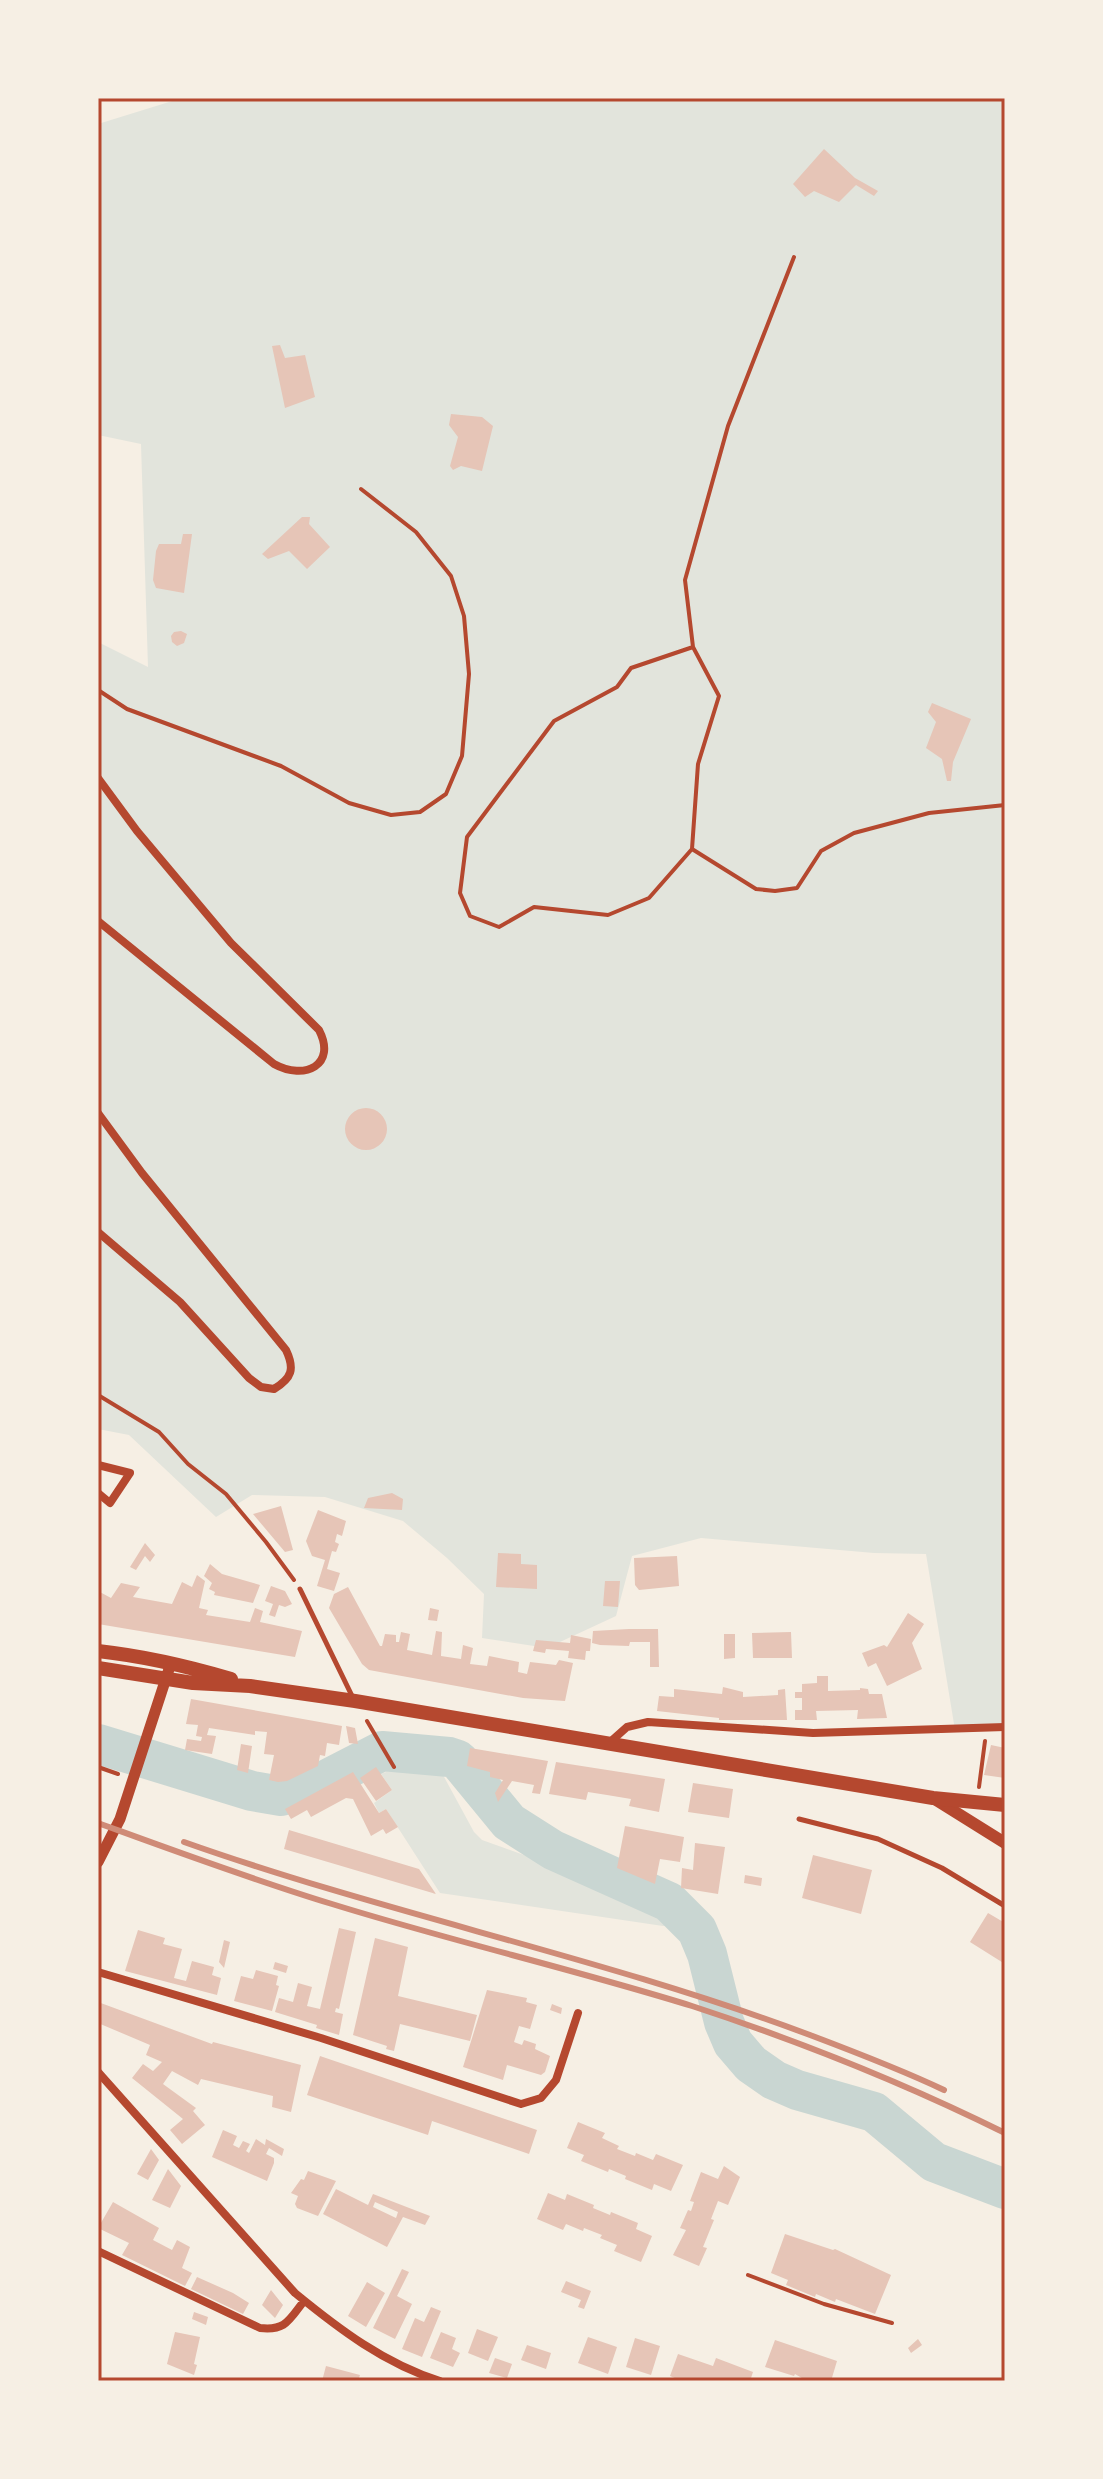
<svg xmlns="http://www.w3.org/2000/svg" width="1103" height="2479" viewBox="0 0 1103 2479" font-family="Mulish,sans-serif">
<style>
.green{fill:#e2e4dc}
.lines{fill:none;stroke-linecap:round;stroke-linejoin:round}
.river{stroke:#c9d6d2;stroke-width:40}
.building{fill:#e6c5b7;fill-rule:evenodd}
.path{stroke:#b5482f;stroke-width:4}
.service{stroke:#b5482f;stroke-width:5}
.minor{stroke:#b5482f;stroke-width:8}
.tertiary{stroke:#b5482f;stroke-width:11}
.secondary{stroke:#b5482f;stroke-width:12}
.primary{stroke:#b5482f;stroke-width:14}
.rail{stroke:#cf8b77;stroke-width:6}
.neatline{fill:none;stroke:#b5482f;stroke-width:3}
</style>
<rect width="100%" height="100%" fill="#f6efe4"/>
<path class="green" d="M182 98H1005V1727L955 1730 926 1554 874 1553 701 1538 632 1556 616 1616 547 1648 482 1638 484 1594 447 1558 403 1521 325 1497 252 1495 216 1517 129 1435 98 1429V642L148 667 141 444 98 435V124Z
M404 1765 419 1766 443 1775 474 1832 482 1840 660 1904 679 1919 683 1925 663 1926 440 1893 386 1809 379 1813 374 1803 392 1790 381 1774Z"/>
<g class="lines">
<path class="river" d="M98 1744 252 1791 281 1796 310 1788 382 1751 449 1757 458 1760 509 1822 553 1850 669 1902 697 1930 707 1954 724 2022 733 2043 751 2064 774 2080 797 2090 874 2112 934 2162 1005 2189"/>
</g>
<path class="building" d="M824 149 855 178 878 191 874 196 856 185 839 202 814 191 805 197 793 184Z
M280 345 285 358 305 355 315 397 285 408 272 346Z
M451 414 482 417 493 426 482 471 461 466 453 470 450 466 458 437 449 425Z
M302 517H310L309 524 330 547 307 569 289 551 268 559 262 554Z
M183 534H192L184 593 156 588 153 580 156 551 159 544H181Z
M181 631 187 634 184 643 177 646 172 642 171 636 174 632Z
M932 703 971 719 953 762 951 781H947L942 759 926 748 936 722 928 712Z
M345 1129a21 21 0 1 1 42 0a21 21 0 1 1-42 0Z
M392 1493 403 1499 402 1510 364 1508 368 1498Z
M281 1506 293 1550 285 1552 253 1514Z
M318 1510 346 1521 342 1536 337 1534 335 1542 339 1544 336 1552 332 1551 327 1569 340 1573 334 1591 317 1586 325 1560 312 1556 306 1541Z
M145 1543 155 1555 150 1562 145 1556 136 1570 130 1567Z
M498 1553 521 1554V1564L537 1565V1589L496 1587Z
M677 1556 679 1586 639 1590 635 1585 634 1558Z
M210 1564 222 1574 260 1585 253 1603 214 1595 215 1592 209 1589 212 1583 204 1576Z
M197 1575 205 1581 199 1608 208 1610 206 1615 250 1622 255 1608 263 1611 260 1622 302 1631 295 1657 98 1624V1591L111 1598 121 1583 140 1587 133 1597 172 1604 182 1582 192 1587Z
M605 1581H620L618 1607 603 1606Z
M271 1586 285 1591 292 1604 285 1607 279 1605 275 1617 269 1615 273 1604 265 1601Z
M348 1587 380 1646H382L385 1634 396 1635V1642H399L401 1632 410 1634 407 1650 432 1655 436 1631 442 1632 441 1656 461 1659 463 1645 473 1648 470 1664 487 1666 489 1656 519 1662 518 1672 527 1674 530 1662 556 1665 559 1660 573 1663 565 1701 523 1698 369 1670 362 1664 329 1608 334 1594Z
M430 1608 439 1610 437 1621 428 1620Z
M908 1613 924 1624 912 1643 922 1669 887 1686 876 1663 868 1667 862 1653 884 1645 887 1647Z
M629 1629H658L659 1667H650V1642H630L629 1646 600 1645 592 1643 593 1631Z
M791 1632 792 1658H753L752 1633Z
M724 1634H735V1658L724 1659Z
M571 1635 591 1639 590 1651H586L585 1660 568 1658 569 1651 546 1649 545 1653 533 1651 536 1640 570 1643Z
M817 1676H828V1691L860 1690V1688L868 1689 869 1694H882L887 1718 857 1719 858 1710 816 1711 817 1720H795V1710H802V1698H795V1692H802V1684L817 1683Z
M723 1687 743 1692V1697L778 1695V1690L785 1689 787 1720H719V1718L657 1711 659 1696 674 1697V1689L722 1694Z
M191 1699 342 1726 339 1745 327 1743 325 1756 320 1755 318 1766 287 1781 278 1782 269 1780 274 1755 264 1754 267 1732 255 1731V1735L209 1728 207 1735 216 1736 212 1754 185 1750 187 1739 201 1741 202 1737 196 1736 198 1725 186 1724Z
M346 1726 355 1728 358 1744 349 1743Z
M241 1744 252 1746 248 1773 237 1770Z
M991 1745 1005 1748V1778L984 1775Z
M470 1748 548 1761 540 1794 532 1793 534 1785 512 1781 498 1802 495 1793 503 1780 490 1777V1772L467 1766Z
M556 1762 665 1779 659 1812 629 1806 631 1799 607 1795 588 1792 586 1800 549 1794Z
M376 1767 392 1790 376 1801 360 1778Z
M353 1772 379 1813 386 1809 398 1827 386 1834 383 1829 371 1836 353 1799 346 1798 311 1817 307 1810 291 1819 285 1809Z
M693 1783 733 1789 729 1818 688 1812Z
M625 1826 684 1837 680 1862 660 1859 655 1884 617 1868Z
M289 1830 419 1869 436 1894 284 1849Z
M695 1843 725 1847 718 1894 681 1888 682 1868 693 1870Z
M813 1855 872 1870 861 1914 802 1898Z
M745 1875 762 1878 761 1886 744 1883Z
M988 1913 1005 1923V1964L970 1942Z
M339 1928 356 1932 343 1991 339 2009 336 2008 335 2012 343 2014 339 2035 316 2028 317 2025 275 2012 279 1998 293 2002 298 1983 312 1987 307 2006 320 2009Z
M138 1930 165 1938 163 1944 182 1949 174 1978 186 1981 192 1961 214 1967 212 1975 221 1978 217 1995 125 1971Z
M375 1938 408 1947 398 1996 477 2015 470 2041 400 2024 394 2051 386 2049 387 2046 353 2035Z
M224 1940 230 1942 224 1968 219 1962Z
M275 1962 288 1966 286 1973 273 1969Z
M256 1970 278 1976 276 1985 279 1986 272 2011 234 2001 241 1976 253 1979Z
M487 1990 527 1998 526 2002 537 2005 530 2029 519 2026 514 2042 522 2045 524 2040 536 2044 535 2049 550 2056 545 2072 541 2075 507 2065 503 2080 463 2067Z
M98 2002 212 2044 213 2042 301 2065 291 2112 272 2107 273 2096 201 2079 198 2085 172 2071 163 2084 196 2108 193 2111 205 2125 182 2144 170 2130 183 2119 132 2078 143 2064 153 2071 162 2062 146 2055 150 2045 98 2023Z
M552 2004 562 2008 561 2014 550 2010Z
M320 2056 537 2130 529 2154 432 2121 428 2135 307 2095Z
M578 2122 605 2133 602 2138 619 2146 617 2149 635 2156 636 2153 653 2160 656 2154 683 2165 671 2191 654 2184 652 2190 625 2179 626 2176 609 2169 608 2172 581 2161 584 2155 567 2148Z
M223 2130 237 2136 233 2145 239 2148 243 2141 250 2144 246 2151 249 2153 256 2139 265 2145 266 2139 284 2149 282 2156 269 2148 266 2154 274 2158V2163L267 2181 212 2157Z
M151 2149 159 2160 148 2180 137 2174Z
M724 2166 740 2177 728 2205 718 2201 711 2219 714 2220 703 2247 707 2248 699 2266 673 2255 686 2230 680 2228 688 2210 691 2211 694 2202 690 2201 701 2172 718 2179Z
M168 2169 181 2186 170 2208 152 2200Z
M308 2171 336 2181 318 2216 297 2208 295 2204 298 2196 291 2193 301 2179 304 2180Z
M336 2189 368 2205 373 2194 430 2216 425 2225 403 2217 387 2247 323 2214ZM375 2202 398 2212 396 2218 373 2207Z
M548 2193 565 2200 567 2194 594 2205 593 2208 610 2215 611 2212 638 2223 636 2229 652 2236 641 2262 614 2251 617 2245 600 2238 602 2235 584 2228 583 2231 566 2224 563 2230 537 2219Z
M113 2202 159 2228 153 2240 172 2250 177 2240 190 2247 182 2268 192 2273 185 2286 122 2255 129 2243 98 2228Z
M785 2234 833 2250 835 2249 891 2275 875 2314 836 2299 835 2302 816 2294 815 2297 786 2285 788 2280 771 2273Z
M402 2269 409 2272 397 2296 412 2304 395 2339 373 2328Z
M197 2277 233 2293 249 2303 243 2314 191 2289Z
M566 2281 591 2291 584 2309 578 2307 581 2300 561 2292Z
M367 2282 385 2293 366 2327 348 2316Z
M271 2290 283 2305 275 2318 262 2305Z
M431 2307 441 2311 422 2357 402 2349 415 2318 424 2322Z
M194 2312 208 2317 206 2325 192 2319Z
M477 2329 498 2337 488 2361 468 2353Z
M175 2332 200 2337 194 2364 197 2365 194 2375 167 2364Z
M441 2332 456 2338 452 2349 460 2353 453 2367 430 2358Z
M588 2337 617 2347 608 2374 578 2363Z
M635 2338 660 2346 651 2375 626 2367Z
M918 2339 922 2345 911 2353 908 2348Z
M775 2340 837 2361 831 2381H807L795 2374 794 2376 765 2367Z
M527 2345 551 2353 546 2369 521 2360Z
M678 2354 713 2366 716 2358 753 2372 750 2381H682L670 2376Z
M495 2358 512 2364 507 2378 489 2373Z
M326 2366 360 2375 358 2381H322Z"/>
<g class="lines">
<path class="path" d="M693 647 631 668 617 687 554 721 467 837 460 893 470 916 499 927 534 907 608 915 649 898 692 849 698 764 719 696 693 647 685 580 728 426 794 257
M98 690 127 709 281 766 349 803 391 815 420 812 446 794 462 756 469 674 464 616 451 576 416 532 361 489
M692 849 756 889 775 891 797 888 821 851 854 833 929 813 1005 805
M98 1395 159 1432 188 1464 226 1494 266 1542 294 1580
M367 1721 394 1767
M98 1767 118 1774
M979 1787 985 1741
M748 2275 824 2304 892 2323"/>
<path class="service" d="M300 1589 354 1700
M799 1819 878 1839 942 1868 1005 1906"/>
<path class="minor" d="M98 778 137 831 231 943 319 1030C337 1065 305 1081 274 1064L98 921
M98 1113 142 1173 286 1350C295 1369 292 1378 274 1389L261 1387 249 1378 180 1302 98 1232
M98 1465 130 1473 110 1503 98 1493
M609 1743 627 1727 648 1722 813 1733 1005 1727
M98 1972 321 2038 521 2104 541 2098 556 2080 578 2013
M98 2072 295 2293C339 2329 385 2364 440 2381
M98 2251 260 2328C286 2331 289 2320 304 2301"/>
<path class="tertiary" d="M98 1862 120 1819 171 1663"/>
<path class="secondary" d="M933 1798 1005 1843"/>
<path class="primary" d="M98 1651C143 1656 187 1666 231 1679
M98 1668 193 1683 250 1686 355 1701 933 1798 1005 1805"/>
<path class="rail" d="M98 1823C175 1851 253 1880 332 1904 451 1941 573 1969 692 2006 799 2041 904 2083 1005 2133
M184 1842C390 1915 605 1958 810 2035 855 2052 900 2069 944 2090"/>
</g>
<rect width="1103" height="2479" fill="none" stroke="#f6efe4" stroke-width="200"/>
<rect x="100" y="100" width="903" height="2279" class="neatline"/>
</svg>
